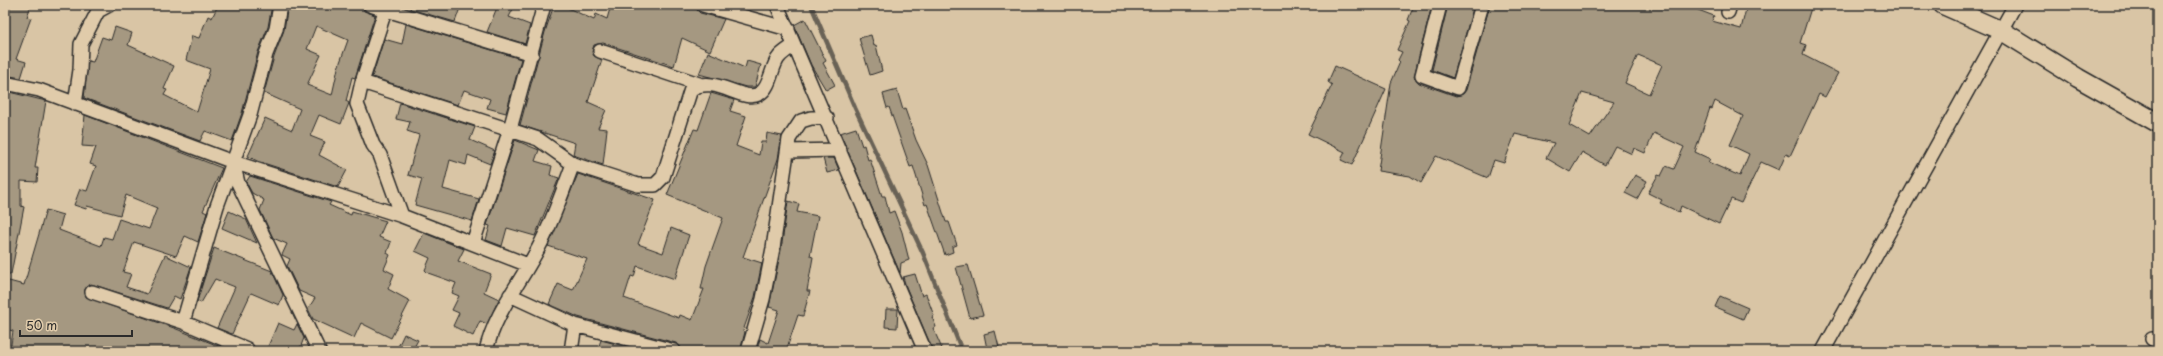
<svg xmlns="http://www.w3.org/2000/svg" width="2163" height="356" viewBox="0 0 2163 356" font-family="'Playpen Sans',sans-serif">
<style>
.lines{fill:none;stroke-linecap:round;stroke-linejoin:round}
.stream{stroke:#696256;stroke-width:4.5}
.building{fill:#a59881;stroke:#2b2b2b;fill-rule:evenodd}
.street-casing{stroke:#2b2b2b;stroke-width:16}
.secondary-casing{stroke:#2b2b2b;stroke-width:21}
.street{stroke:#e0cbaa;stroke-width:13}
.secondary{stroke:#e0cbaa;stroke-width:18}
</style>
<rect width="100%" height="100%" fill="#d9c5a5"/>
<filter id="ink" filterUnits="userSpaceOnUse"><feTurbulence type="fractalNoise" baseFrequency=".025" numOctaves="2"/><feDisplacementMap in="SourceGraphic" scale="8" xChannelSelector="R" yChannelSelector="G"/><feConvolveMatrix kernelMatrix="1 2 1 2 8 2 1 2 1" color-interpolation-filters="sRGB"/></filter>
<g filter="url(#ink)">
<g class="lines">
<path class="stream" d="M811 5 855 108 923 253 962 351"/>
</g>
<path class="building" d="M5 5H31L27 17 31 18 16 59 26 62 21 78 5 75Z
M218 5H272L268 27 258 52 242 113 232 141 205 131 200 141 84 98 88 61 93 62 102 37 111 40 115 27 132 33 128 45 174 66 164 89 167 90 164 95 197 112 210 69 186 60 192 36 199 38 208 16 212 18Z
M288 5H362L364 11 375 15 355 78 352 77 346 101 349 103 341 124 319 115 310 136 325 142 319 155 347 170 338 187 257 161 248 156 265 118 292 130 300 109 264 93 274 57 284 30ZM316 26 348 40 338 68 332 95 307 85 321 55 307 49Z
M411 5H461L455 22 410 9Z
M498 5H515L509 17 530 25 525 44 487 32Z
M554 5H569L568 8 594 20 596 14 607 19 611 5H695L697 10 700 13 724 19 710 51 682 38 674 66 603 43 594 45 592 52 594 56 602 60 588 102 606 110 598 128 607 129 603 165 573 155 575 143 520 125 545 32Z
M1414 5H1432L1414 77 1419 83 1456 96 1463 94 1466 90 1490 5H1685L1714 16 1712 21 1741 29 1747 5H1812L1800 43 1806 45 1803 55 1838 73 1825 97 1819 94 1790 156 1786 154 1779 170 1761 162 1741 203 1731 199 1719 224 1681 206 1679 212 1660 203 1662 200 1648 193 1658 175 1661 176 1666 166 1674 169 1684 147 1654 133 1645 153 1634 148 1632 154 1615 146 1605 165 1582 152 1570 172 1546 158 1554 143 1515 134 1504 163 1494 160 1488 178 1436 156 1421 183 1410 176 1378 171 1391 83 1400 62 1398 60 1402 52 1397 50 1410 21 1408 20ZM1638 55 1662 65 1649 94 1625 83ZM1582 93 1614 102 1590 137 1569 125ZM1715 101 1743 116 1730 145 1749 154 1740 176 1708 162 1710 159 1695 152 1710 108 1712 109Z
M1448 5H1474L1453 78 1432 70Z
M805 19 826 61 823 63 835 85 826 90 811 65 794 25Z
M406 24 521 59 506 113 487 108 490 99 464 90 458 105 372 77 384 39 402 44Z
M871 35 874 46 876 45 882 71 870 75 859 38Z
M708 52 745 68 747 61 761 65 755 87H746L699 74Z
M1335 66 1386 89 1352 165 1341 160 1345 152 1308 134 1332 85 1328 82Z
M897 90 903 110 905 109 916 140 928 165 946 222H949L957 245 952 247 953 252 945 255 927 204 925 205 913 166 910 167 889 107 887 108 883 94Z
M5 91 46 101 35 168H38L37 182 21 181V206L24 207 11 274H5Z
M711 93 734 100 730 111 746 116 736 146 759 155 761 142H766L767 133 782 136 778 159 743 257 762 263 755 297 743 331 745 332 740 351H682L680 346 676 343 578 317 549 304 558 284 573 290 587 259 548 246 578 174 655 200 638 244 663 253 671 228 689 235 675 279 637 266 634 277 631 276 624 298 679 318 680 315 692 320 704 289H701L706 266 723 218 667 195 694 129 698 130Z
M400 103 475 127 470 140 495 151 490 164 468 155 466 165 450 160 443 189 479 199 472 221 415 205 422 179 408 175 419 135 407 131 410 122 396 119Z
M85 115 222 168 203 211 207 213 198 242 185 236 176 256 134 242 123 272 131 274 126 287 147 294 165 255 191 267 180 299 174 296 167 308 91 284 85 289 86 297 174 328 231 351H10L13 331 5 329V280L24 285 46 210 63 215 59 230 101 246 104 237 112 239 119 219 149 229 157 208 126 195 120 215 87 206 86 209 74 205 80 189 87 191 96 166 90 164 96 147 82 146Z
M856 128 862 146 864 145 868 160 870 159 882 196H885L889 213 894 211 902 232 909 260 901 263 900 273 840 133Z
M515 140 539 150 535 161 552 166 550 175 559 178 535 236 507 228 502 246 486 240 490 226 487 225Z
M823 158H834L839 170 827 173Z
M1635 175 1647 181 1637 199 1625 193Z
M250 176 331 202 329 205 351 215 352 211 386 221 379 237 391 242 387 253 390 255 384 269 394 274 388 289 410 301 391 338 361 323 354 338 313 319 308 309 315 298 299 291 287 266 290 259 282 255 287 244 273 238 260 210 264 200 252 193 246 182Z
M788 201 799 204 797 212 818 216 810 256 813 257 807 291H810L803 316 798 315 786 351H756L760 339 768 343 779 310 769 307 781 250Z
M229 211 246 219 257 243 222 228Z
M424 233 464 249 458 261 491 274 484 292 499 299 487 324 480 321 473 336 453 326 459 313 452 310 459 296 452 293 456 283 428 273 425 270 430 258 415 251Z
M214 248 272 271 283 295 279 305 251 293 232 334 217 328 235 287 215 279 201 303 197 301Z
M968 265 983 315 970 318 956 267Z
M915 274 922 296 926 294 934 316 932 317 936 327 933 328 943 351H933L906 287 903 277Z
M1720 296 1748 308 1743 319 1715 307Z
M886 309H898L897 328 885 327Z
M278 323 294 330 297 324 304 338 299 351H266Z
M995 331 999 347 987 349 984 334Z
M404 334 418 340 412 351H396Z
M601 340 643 351H597Z"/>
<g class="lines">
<g class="street-casing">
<path id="street" d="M370 5 532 54
M703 5 788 29
M777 5 925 351
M1440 5 1422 75 1458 88 1482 5
M385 11 362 82 357 104 373 145 380 155 402 216 528 265
M1728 12 1730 5
M600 51 699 84
M362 82 538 139 573 164 638 185H655L663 177 691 89C716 74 741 103 759 94 771 88 771 66 779 57 783 52 789 49 794 45
M5 83 39 90 233 162 250 115 266 54 276 29 280 5
M75 104 80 70 81 44 98 11 109 5
M788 151 840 150
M233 162 402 216
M473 243 510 129 544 5
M92 292 183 322 247 349 246 351
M510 295 575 325 674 351
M183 322 217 206 233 162 238 183 319 351
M2152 339 2158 342
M486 351C495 311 523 280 541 243 554 218 563 190 573 164
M571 351 575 325
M748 351 763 299 773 248 789 139 801 121 811 118H827
M1823 351 2015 5"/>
</g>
<g class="secondary-casing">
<path id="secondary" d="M1943 5 2002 31 2078 78 2158 123"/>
</g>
<use href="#street" class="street"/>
<use href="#secondary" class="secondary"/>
</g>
</g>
<rect width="2163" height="356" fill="none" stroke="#e0cbaa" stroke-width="20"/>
<rect x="10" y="10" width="2143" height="336" fill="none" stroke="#2b2b2b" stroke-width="1.5" filter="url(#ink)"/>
<path d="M20 330v6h112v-6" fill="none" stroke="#2b2b2b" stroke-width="2"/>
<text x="26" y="330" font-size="12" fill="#2b2b2b" stroke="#e0cbaa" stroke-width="3" paint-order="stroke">50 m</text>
</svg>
